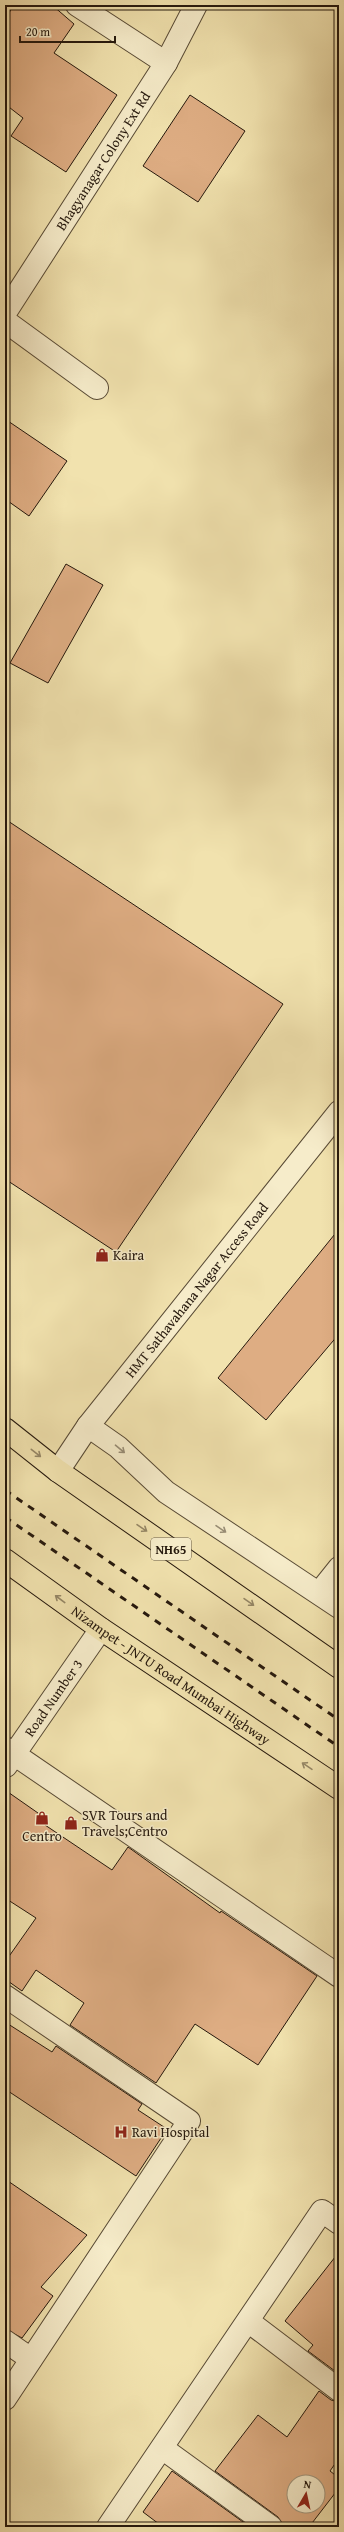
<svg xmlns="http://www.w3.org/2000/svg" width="344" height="2532" viewBox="0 0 344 2532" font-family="'Gentium Book Plus',serif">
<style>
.building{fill:#dead83;stroke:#25180d;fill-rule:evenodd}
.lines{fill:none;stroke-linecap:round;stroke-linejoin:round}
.minor-casing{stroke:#584a35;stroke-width:24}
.tertiary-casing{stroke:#584a35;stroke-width:24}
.trunk-casing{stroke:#25180d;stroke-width:24}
.minor{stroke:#f6ecca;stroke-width:22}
.tertiary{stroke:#f6ecca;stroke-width:22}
.trunk{stroke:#f1e2ae;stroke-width:22}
.rail{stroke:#25180d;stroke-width:3;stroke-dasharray:7 7;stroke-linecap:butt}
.oneway{stroke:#988d75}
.oneway2{stroke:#958766}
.labels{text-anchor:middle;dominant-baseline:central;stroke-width:3;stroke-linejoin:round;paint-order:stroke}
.shield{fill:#f6ecca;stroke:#645846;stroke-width:1}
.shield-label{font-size:13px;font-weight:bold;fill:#25180d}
.street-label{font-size:14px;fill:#25180d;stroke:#f6ecca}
.poi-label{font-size:14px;fill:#25180d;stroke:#f6ecca;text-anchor:start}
</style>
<rect width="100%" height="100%" fill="#f1e2ae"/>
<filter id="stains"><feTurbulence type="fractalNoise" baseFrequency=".005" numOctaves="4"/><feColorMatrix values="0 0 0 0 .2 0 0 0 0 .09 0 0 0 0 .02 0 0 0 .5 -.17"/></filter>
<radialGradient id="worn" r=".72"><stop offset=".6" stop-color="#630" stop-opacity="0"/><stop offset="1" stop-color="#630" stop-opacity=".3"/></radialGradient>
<path class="building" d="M14 5H52L74 24 54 53 117 95 66 172 11 136 23 118 5 104V19Z
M190 95 245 131 198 202 143 166Z
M5 419 67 461 29 516 5 499Z
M66 564 103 585 48 683 10 663Z
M5 819 283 1004 116 1252 5 1179Z
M339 1229V1334L266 1420 218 1378Z
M5 1790 48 1820 45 1825 112 1870 128 1847 220 1913 221 1911 317 1976 258 2065 195 2024 156 2083 70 2025 84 2003 36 1970 22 1991 5 1979V1962L36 1918 5 1898Z
M5 2022 52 2052 56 2046 142 2104 138 2110 167 2129 136 2176 5 2089Z
M5 2179 87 2235 41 2287 53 2296 22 2338 5 2329Z
M339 2252V2374L308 2351 313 2345 285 2321Z
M319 2391 331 2400 339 2402V2458L330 2471 339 2478V2488L309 2527H283L278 2517 215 2471 258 2415 287 2437ZM294 2482H318V2506H294Z
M172 2471 250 2527H163L143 2512Z"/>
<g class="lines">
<g class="minor-casing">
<g id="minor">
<path d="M77 5 166 63"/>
<path id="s1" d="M5 313 166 63 196 5"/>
<path d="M5 321 97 388"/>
<path d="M319 1593 339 1568"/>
<path d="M5 1748 339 1976"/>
<path id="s2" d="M6 1766 101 1629"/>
<path d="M5 1996 189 2121 5 2399"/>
<path d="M248 2321 339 2390"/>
<path d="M5 2341 31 2359"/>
<path d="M162 2448 271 2527"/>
<path d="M108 2527 322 2211 339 2223"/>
</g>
</g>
<g class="tertiary-casing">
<g id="tertiary">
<path d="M88 1426 118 1447 166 1492 339 1607"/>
<path id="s3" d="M58 1471 88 1426 339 1112"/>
</g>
</g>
<g class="trunk-casing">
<g id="trunk">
<path d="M5 1429 58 1471 339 1667"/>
<path id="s4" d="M5 1560 101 1629 339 1788"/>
</g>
</g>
<use href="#minor" class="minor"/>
<use href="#tertiary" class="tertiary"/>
<use href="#trunk" class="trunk"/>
<path class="rail" d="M5 1490 339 1720
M5 1517 339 1747"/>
</g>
<defs><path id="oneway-shaft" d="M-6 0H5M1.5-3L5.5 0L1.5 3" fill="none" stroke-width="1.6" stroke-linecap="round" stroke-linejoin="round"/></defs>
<g class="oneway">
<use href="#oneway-shaft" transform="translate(120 1449) rotate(40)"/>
<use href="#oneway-shaft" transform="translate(221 1529) rotate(34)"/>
</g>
<g class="oneway2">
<use href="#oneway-shaft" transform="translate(36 1453) rotate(38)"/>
<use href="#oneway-shaft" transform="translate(142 1528) rotate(34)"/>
<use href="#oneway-shaft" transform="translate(60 1599) rotate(-143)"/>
<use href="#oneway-shaft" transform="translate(249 1602) rotate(35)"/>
<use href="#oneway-shaft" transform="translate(307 1766) rotate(-146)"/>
</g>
<defs>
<g id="shop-bare" transform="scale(1.08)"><path d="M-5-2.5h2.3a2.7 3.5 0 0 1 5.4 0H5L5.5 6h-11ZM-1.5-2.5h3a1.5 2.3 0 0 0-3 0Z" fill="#8f2418" stroke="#f6ecca" stroke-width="2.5" paint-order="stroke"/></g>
<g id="hospital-bare" transform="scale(1.08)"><path d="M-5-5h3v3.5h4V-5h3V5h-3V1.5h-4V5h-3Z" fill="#8f2418" stroke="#f6ecca" stroke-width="2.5" paint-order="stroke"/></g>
</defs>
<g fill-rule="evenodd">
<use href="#shop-bare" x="102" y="1255"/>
<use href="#shop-bare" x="42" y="1818"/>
<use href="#shop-bare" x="71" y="1823"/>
<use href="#hospital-bare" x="121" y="2132"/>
</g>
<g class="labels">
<rect class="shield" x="151" y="1538" width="40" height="22" rx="3"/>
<g class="shield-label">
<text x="171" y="1549">NH65</text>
</g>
<g class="street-label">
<text stroke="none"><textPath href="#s1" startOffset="181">Bhagyanagar Colony Ext Rd</textPath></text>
<text stroke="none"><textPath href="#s3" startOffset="228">HMT Sathavahana Nagar Access Road</textPath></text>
<text stroke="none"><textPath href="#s4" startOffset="202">Nizampet - JNTU Road Mumbai Highway</textPath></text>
<text stroke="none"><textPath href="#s2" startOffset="83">Road Number 3</textPath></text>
</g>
<g class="poi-label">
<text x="113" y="1255">Kaira</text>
<text x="82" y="1815">SVR Tours and<tspan x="82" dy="16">Travels;Centro</tspan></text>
<text x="42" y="1836" text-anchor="middle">Centro</text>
<text x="132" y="2132">Ravi Hospital</text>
</g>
</g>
<rect width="344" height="2532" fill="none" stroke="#f1e2ae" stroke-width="20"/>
<rect x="6" y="6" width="332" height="2520" fill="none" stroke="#25180d" stroke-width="2"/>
<rect x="10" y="10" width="324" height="2512" fill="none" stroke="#25180d"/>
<g transform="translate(306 2494) rotate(9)"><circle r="19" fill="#f6ecca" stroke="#a2977e"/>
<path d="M0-3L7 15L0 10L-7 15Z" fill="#8f2418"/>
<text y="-6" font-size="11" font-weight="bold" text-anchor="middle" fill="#25180d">N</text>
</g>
<path d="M20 36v6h95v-6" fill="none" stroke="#25180d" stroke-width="2"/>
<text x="26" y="36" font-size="12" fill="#25180d" stroke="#f6ecca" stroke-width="3" paint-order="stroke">20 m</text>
<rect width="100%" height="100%" filter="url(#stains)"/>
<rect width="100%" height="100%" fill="url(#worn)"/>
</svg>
